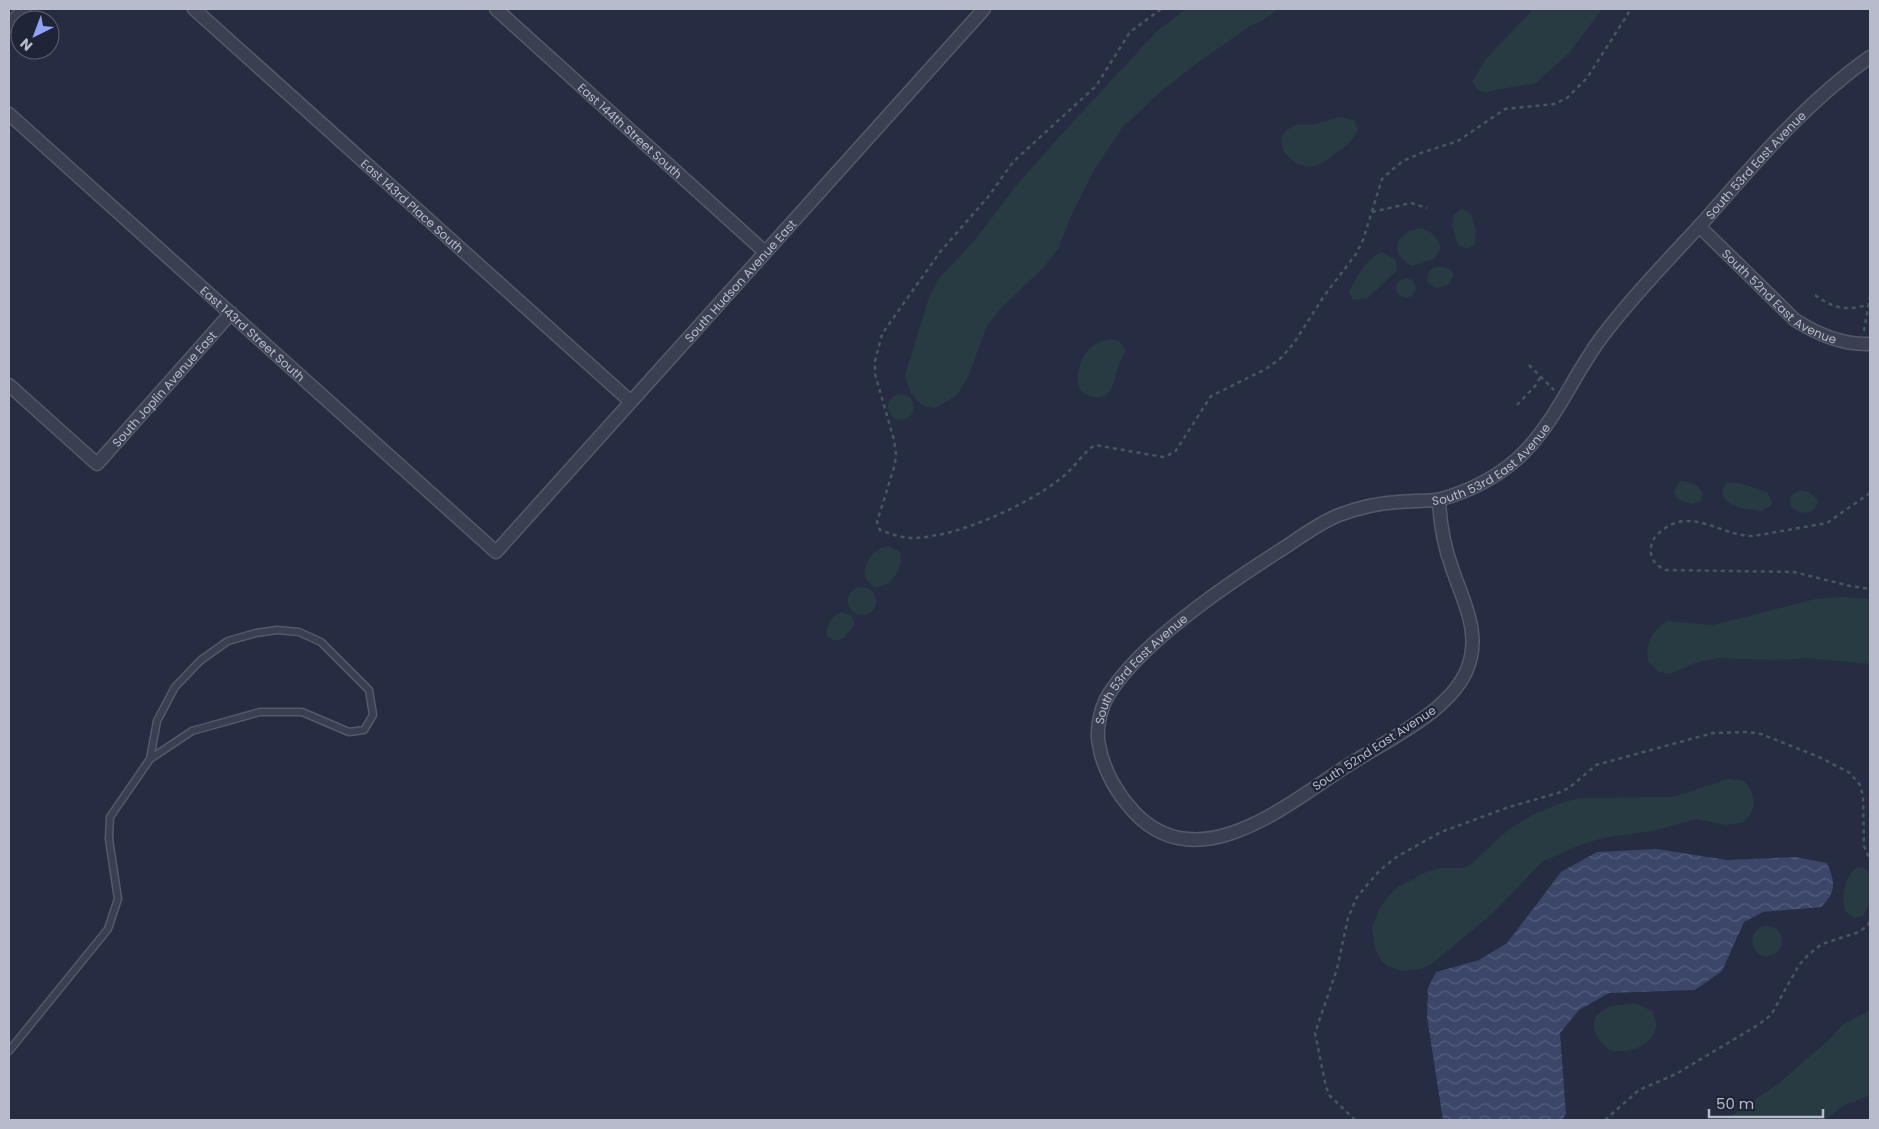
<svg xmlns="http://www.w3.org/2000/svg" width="1879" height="1129" viewBox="0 0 1879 1129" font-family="Poppins,sans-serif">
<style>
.green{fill:#283a42}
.water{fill:url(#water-waves)}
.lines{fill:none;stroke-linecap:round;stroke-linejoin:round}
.lane-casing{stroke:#555a6b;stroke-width:9}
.street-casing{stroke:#555a6b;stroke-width:15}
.path{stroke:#46575f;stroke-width:2.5;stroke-dasharray:4 4;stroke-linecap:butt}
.lane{stroke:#3a3f51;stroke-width:6}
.street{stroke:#3a3f51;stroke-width:12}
.labels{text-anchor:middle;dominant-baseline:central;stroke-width:4.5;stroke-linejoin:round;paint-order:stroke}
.street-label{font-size:12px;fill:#b7bbcb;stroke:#1f2436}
</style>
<defs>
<pattern id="water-waves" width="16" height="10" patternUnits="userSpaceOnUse" patternTransform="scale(1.25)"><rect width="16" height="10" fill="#3b4669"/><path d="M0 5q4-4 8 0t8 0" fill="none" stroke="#555f7d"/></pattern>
</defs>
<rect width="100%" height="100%" fill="#262c41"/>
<path class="green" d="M1186 9H1279L1261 21 1250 26 1196 64 1159 93 1122 128 1094 170 1071 216 1058 249 1044 267 1001 308 987 326 968 377 957 395 936 408 927 407 917 401 910 392 905 375 929 297 938 280 978 236 1016 186 1059 137 1156 32Z
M1533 9H1602L1570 52 1536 83 1485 92 1478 90 1472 82 1486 59Z
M1340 117 1354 120 1358 129C1353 141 1345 147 1335 154 1329 158 1323 164 1315 166 1293 171 1266 140 1292 127 1299 122 1306 126 1314 124 1323 123 1331 118 1340 117Z
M1462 209 1471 214 1476 230 1475 244 1467 249 1458 245 1452 226 1454 215Z
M1420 228C1431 230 1438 238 1441 248L1435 258 1413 266C1387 255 1395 232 1420 228Z
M1382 252 1396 260 1397 270 1368 298 1353 300 1349 292C1356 278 1367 257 1382 252Z
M1440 266 1451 270 1454 274 1448 285 1436 288 1427 282C1427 272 1431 268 1440 266Z
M1396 288a10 10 0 1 1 20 0a10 10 0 1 1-20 0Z
M1111 339 1120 342 1126 350C1124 355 1120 359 1119 364 1113 379 1115 401 1092 397 1085 395 1080 391 1078 384 1077 361 1087 342 1111 339Z
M888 407a13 13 0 1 1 26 0a13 13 0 1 1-26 0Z
M1680 481C1690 481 1698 485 1703 493L1701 501 1692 504 1677 499 1674 491Z
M1736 482 1767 492 1772 501 1771 506 1762 511C1748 509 1722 508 1722 490L1727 483Z
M1800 490 1809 492 1818 500C1817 515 1800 516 1791 507L1790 496Z
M888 546 900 552C905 566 891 590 874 587L865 578C863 563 873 549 888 546Z
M848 601a14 14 0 1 1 28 0a14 14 0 1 1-28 0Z
M1842 597 1870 599V664L1806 658 1777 660 1718 658 1695 663 1670 674 1659 672 1648 661C1645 644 1652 630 1667 621L1713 625 1815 599Z
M842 612 852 616 855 624 844 638 835 641 827 636C826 624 831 616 842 612Z
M1728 779 1743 781C1757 791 1758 814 1741 823L1725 825 1697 819 1653 831 1603 838 1580 845 1542 862 1493 913 1434 962 1422 969 1400 971 1388 966 1381 960 1375 949 1372 928 1380 907 1389 896 1398 887 1426 872 1441 868H1462L1470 865 1508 830 1534 814 1561 803 1579 798 1673 797Z
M1858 867 1864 868 1870 874V903L1863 916 1854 918 1846 912C1840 899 1845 873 1858 867Z
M1752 941a15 15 0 1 1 30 0a15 15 0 1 1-30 0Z
M1637 1004 1652 1011C1668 1039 1633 1056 1609 1050 1595 1039 1585 1019 1605 1009 1615 1004 1627 1004 1637 1004Z
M1870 1010V1095L1843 1106 1825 1120H1726L1779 1083 1831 1038 1842 1025Z"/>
<path class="water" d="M1657 849 1727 860 1795 857 1827 863C1835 882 1837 891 1821 907L1763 912 1744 922 1722 971 1695 990 1609 993 1579 1010 1560 1033 1566 1114 1562 1120H1443L1427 1017 1428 988 1436 972 1479 960 1507 943 1561 872 1597 852Z"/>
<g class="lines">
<g class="lane-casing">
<path id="lane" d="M9 1051 108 929 118 899 109 839 110 817 150 759 192 731 260 712H302L349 732 364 730 373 715 369 690 321 642 299 632 277 630 256 633 228 641 201 660 175 687 157 721 150 759"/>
</g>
<g class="street-casing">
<g id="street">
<path id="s1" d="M194 9 630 401"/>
<path id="s2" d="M496 9 765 252"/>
<path d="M9 26 24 9"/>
<path id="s3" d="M9 114 496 552 984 9"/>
<path id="s4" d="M1699 226 1795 320C1817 334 1844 345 1870 344"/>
<path id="s5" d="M9 385 97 464 231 313"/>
<path id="s6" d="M1439 500C1440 523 1444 546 1452 568 1463 601 1481 632 1468 667 1452 711 1387 740 1350 764 1290 802 1200 881 1135 813 1118 795 1103 770 1099 745 1095 727 1102 702 1113 688 1149 636 1233 580 1287 546 1303 535 1321 522 1339 515 1358 508 1378 503 1398 502 1413 500 1427 502 1441 499 1468 492 1497 477 1517 459 1554 426 1572 377 1601 338 1633 296 1669 259 1704 221 1756 162 1806 102 1870 57"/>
</g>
</g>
<path class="path" d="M1161 9 1130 32 1096 86 1013 162 988 197 940 252 882 334 875 361V374L894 440 896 454 895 464 877 522 880 530C891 534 902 538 913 538 958 537 1025 506 1060 479 1074 469 1081 454 1095 445L1163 457 1175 452 1211 396 1266 369 1281 358 1294 343 1324 296 1356 254 1363 240 1382 179 1393 169 1403 161 1421 153 1458 141 1505 109 1554 104 1567 98 1587 78 1631 9
M1372 212 1411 203 1427 208
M1815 295C1832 308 1848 312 1869 304
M1864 331 1870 296
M1529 365 1554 390
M1517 405 1537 384 1540 377
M1870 493 1827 523 1754 536C1721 537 1690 504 1659 533 1653 538 1650 545 1651 553 1652 562 1658 566 1665 570L1794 572 1850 586 1870 589
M1355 1120 1330 1096 1326 1087 1315 1033 1337 969 1348 918 1357 897 1380 870 1398 856 1441 832 1509 807 1558 793 1569 788 1596 765 1713 733 1748 732 1761 734 1819 757 1850 773 1860 785 1863 796 1864 846 1870 860
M1605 1120 1639 1090 1676 1074 1758 1025 1771 1015 1799 965 1809 954 1822 944 1859 932 1868 925 1870 921"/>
<use href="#lane" class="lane"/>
<use href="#street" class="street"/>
</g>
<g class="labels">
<g class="street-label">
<text stroke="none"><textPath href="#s2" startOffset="181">East 144th Street South</textPath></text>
<text stroke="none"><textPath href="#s6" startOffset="1565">South 53rd East Avenue</textPath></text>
<text stroke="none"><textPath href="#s1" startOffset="294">East 143rd Place South</textPath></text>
<text stroke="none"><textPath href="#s3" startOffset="1020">South Hudson Avenue East</textPath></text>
<text stroke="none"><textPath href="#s4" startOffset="108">South 52nd East Avenue</textPath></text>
<text stroke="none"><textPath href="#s3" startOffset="328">East 143rd Street South</textPath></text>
<text stroke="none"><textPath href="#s5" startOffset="219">South Joplin Avenue East</textPath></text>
<text stroke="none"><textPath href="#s6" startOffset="1160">South 53rd East Avenue</textPath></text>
<text stroke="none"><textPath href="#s6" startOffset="740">South 53rd East Avenue</textPath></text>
<text transform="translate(1374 748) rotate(-33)">South 52nd East Avenue</text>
</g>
</g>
<rect width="1879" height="1129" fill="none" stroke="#b7bbcb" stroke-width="20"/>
<g transform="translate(35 35) rotate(222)"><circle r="24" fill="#1f2436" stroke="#5c6072"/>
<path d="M0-4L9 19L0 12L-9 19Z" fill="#8fa3f8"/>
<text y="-8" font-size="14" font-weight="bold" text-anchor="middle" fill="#b7bbcb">N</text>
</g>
<path d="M1709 1109v8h114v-8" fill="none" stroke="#b7bbcb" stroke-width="2.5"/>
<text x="1716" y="1109" font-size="15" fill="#b7bbcb" stroke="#1f2436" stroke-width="4" paint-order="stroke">50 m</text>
</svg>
